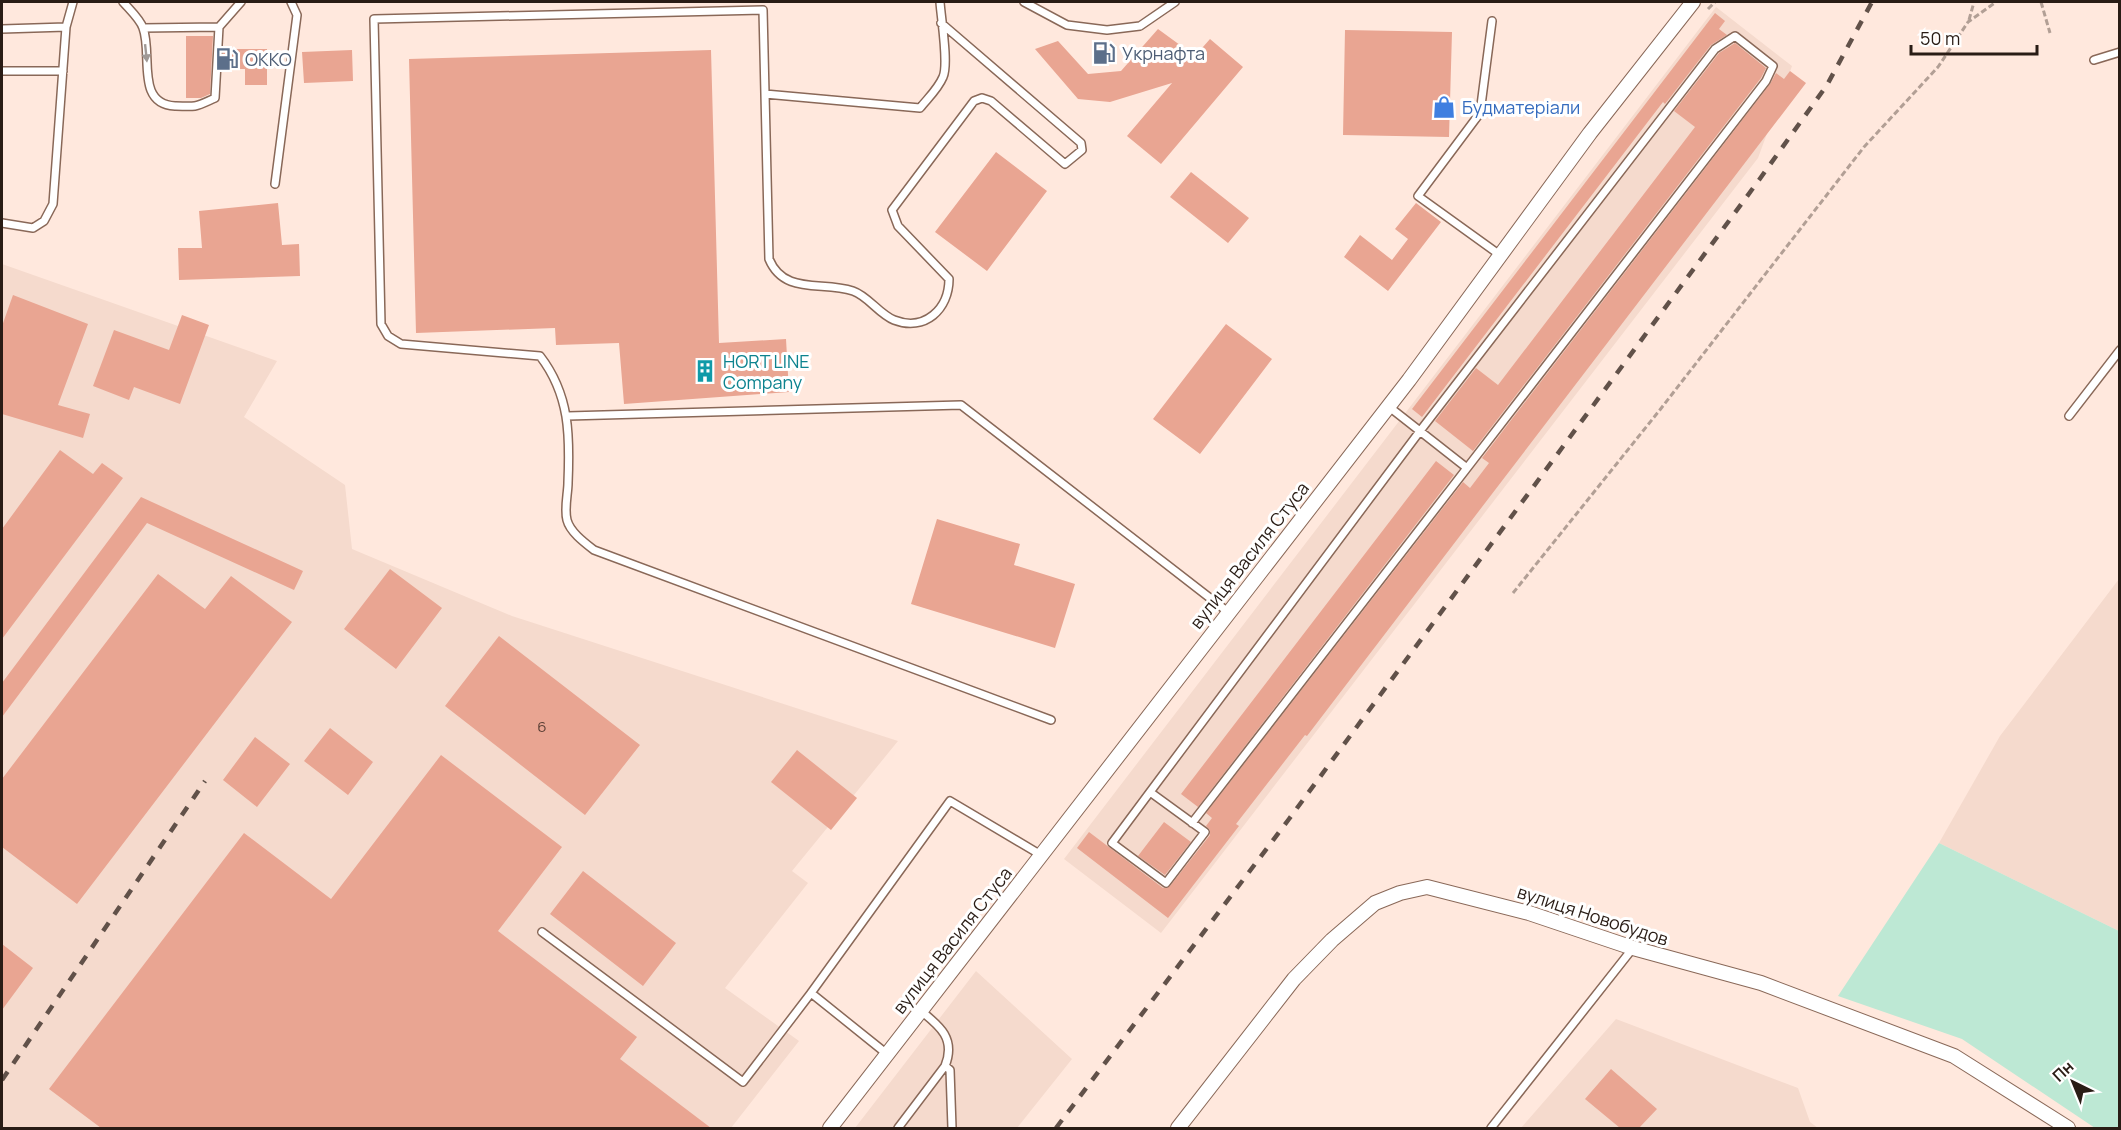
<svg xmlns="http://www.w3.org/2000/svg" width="2121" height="1130" viewBox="0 0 2121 1130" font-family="Manrope,sans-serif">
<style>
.built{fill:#f5dacd}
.green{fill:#bde8d4}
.building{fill:#e9a592}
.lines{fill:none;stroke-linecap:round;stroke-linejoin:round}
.service-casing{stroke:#896858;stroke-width:10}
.minor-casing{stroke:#896858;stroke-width:16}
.path{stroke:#b29f95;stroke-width:3;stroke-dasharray:6 3;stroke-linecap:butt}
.service{stroke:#fff;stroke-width:7}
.minor{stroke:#fff;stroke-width:14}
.rail{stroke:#615149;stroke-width:4.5;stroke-dasharray:10 10;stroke-linecap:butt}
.oneway{fill:#9f9996}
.labels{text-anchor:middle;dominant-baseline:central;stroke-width:6;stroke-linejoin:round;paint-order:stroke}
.number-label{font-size:15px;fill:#593e34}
.service-label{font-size:18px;fill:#4e5e75;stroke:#fff;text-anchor:start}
.shop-label{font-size:18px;fill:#366cbe;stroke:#fff;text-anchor:start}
.culture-label{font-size:18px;fill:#0d838f;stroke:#fff;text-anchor:start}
.street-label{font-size:18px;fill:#291c15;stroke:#fff}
</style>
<rect width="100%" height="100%" fill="#ffe8dd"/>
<path class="built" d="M1716 7 1792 66 1758 158 1161 933 1064 859Z
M2 264 277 361 244 417 345 485 352 549 512 616 898 741 792 871 808 883 725 988 799 1041 731 1128H2Z
M2119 579V931L1939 843 2000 736Z
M976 971 1072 1059 1017 1128H855Z
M1616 1019 1798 1088 1810 1122 1818 1128H1521Z"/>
<path class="green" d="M1939 843 2119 931V1128H2095L1962 1039 1838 996Z"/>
<path class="building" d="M1715 13 1725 21 1719 29 1727 35 1711 45 1665 104 1663 102 1422 417 1412 409Z
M1158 29 1195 56 1210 39 1243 67 1161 164 1127 136 1172 83 1110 102 1078 99 1035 49 1058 41 1088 74 1121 71Z
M1345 30 1452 32 1449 137 1343 135Z
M186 36H213L210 94 201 98H186Z
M1735 43 1766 68 1761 78 1473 451 1435 421 1476 368 1498 385 1695 127 1674 111 1719 53Z
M223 49H267V85H245V69H222Z
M352 50 353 81 304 83 302 52Z
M711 50 719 343 786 339 789 392 624 404 619 343 556 345 555 328 416 333 409 59Z
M1790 71 1806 83 1307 736 1305 735 1236 824 1239 826 1168 918 1077 848 1089 832 1163 888 1170 886 1210 835V830L1206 826 1212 818 1206 813 1463 482 1470 488 1489 463 1482 458 1770 84 1776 73 1784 79Z
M996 152 1047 191 987 271 935 232Z
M1191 172 1249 218 1228 243 1170 197Z
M278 203 282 245 299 244 300 276 179 280 178 248H202L199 211Z
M1416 203 1441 222 1388 291 1344 257 1360 235 1392 260 1408 239 1395 229Z
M13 295 88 324 58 405 90 414 83 438 2 414V326Z
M182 315 209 325 180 404 134 387 129 400 93 386 114 330 169 350Z
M1226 324 1272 359 1200 454 1153 419Z
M60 450 93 474 102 463 123 478 2 639V529Z
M1436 461 1454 475 1198 807 1181 794Z
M141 497 303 571 294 590 147 523 2 717V683Z
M937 519 1020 544 1014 565 1075 584 1055 648 911 604Z
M390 569 442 608 396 669 344 629Z
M158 574 205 609 231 576 292 622 77 904 2 847V779Z
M499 636 640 745 585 815 445 706Z
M330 728 373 762 348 795 304 761Z
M255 737 290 764 257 807 223 780Z
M797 750 857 798 831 830 771 782Z
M441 755 562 847 498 931 637 1037 620 1059 711 1128H101L49 1089 244 833 331 899Z
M1164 822 1191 842 1165 875 1138 856Z
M583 871 676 943 643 986 550 914Z
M2 944 33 968 2 1010Z
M1611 1069 1657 1109 1639 1128H1620L1585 1099Z"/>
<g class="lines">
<g class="service-casing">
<path id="service" d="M123 2C129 9 140 19 143 28 153 54 135 104 175 106 198 107 195 107 215 98L219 27 241 2
M940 2C941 18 949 64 943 77 938 89 928 98 920 108L765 94 769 259C784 295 821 281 853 291 868 296 879 314 894 320 925 332 949 309 949 279L898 226 892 210 974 101 982 98 991 101 1065 164 1082 150 1081 143 941 23
M1024 2 1067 25 1107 30 1140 26 1175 2
M1492 21 1480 113 1418 196 1500 255
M143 28 219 27
M2 29 66 27
M2094 60 2120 52
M2 71H63
M765 94 763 10 374 19 381 324 388 336 401 344 540 356C570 395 570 436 568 483 568 493 564 509 567 520 570 532 585 543 594 550L1051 720
M275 184 297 15 291 2
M2 223 33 228 44 221 53 204 66 27 73 2
M568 416 961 405 1228 612
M2069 416 2120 350
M1150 792 1205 832 1166 883 1112 843 1150 792 1420 431 1715 49 1735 36 1773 66 1766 81 1467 468 1388 406
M1192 823 1467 468
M542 932 743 1082 811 993
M921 1011C940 1026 956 1039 945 1066
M887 1054 811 993 950 801 1041 855
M898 1128 945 1066 950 1070 952 1128
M1491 1128 1633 948"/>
</g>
<g class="minor-casing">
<path id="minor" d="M830 1128 1409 380 1590 133 1693 2
M1178 1128 1294 979 1332 940 1375 903 1400 893 1427 887 1529 913 1633 948 1761 983 1954 1056 2068 1128"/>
</g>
<path class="path" d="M2041 2 2050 33
M1708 9 1715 2
M1969 20 1974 2
M1513 593 1659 411 1864 147 1938 67 1968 22 1996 2"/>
<use href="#service" class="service"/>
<use href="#minor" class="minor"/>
<path class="rail" d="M2 1080 205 781
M1056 1128 1289 819 1759 180 1827 85 1872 2"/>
</g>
<defs><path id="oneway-solid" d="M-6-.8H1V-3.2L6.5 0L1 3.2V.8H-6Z" transform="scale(1.5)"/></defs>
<use class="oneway" href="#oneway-solid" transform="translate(146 53) rotate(84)"/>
<defs>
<g id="fuel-bare" transform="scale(1.8)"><path d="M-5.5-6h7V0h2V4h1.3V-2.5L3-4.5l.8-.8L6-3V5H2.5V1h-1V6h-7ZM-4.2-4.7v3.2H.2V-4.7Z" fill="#5c6f8a" stroke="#fff" stroke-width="2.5" paint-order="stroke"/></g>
<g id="shop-bare" transform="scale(1.8)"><path d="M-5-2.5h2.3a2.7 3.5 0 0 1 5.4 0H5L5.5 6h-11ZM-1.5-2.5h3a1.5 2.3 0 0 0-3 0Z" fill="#3f7fe0" stroke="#fff" stroke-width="2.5" paint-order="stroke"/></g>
<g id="building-bare" transform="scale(1.8)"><path d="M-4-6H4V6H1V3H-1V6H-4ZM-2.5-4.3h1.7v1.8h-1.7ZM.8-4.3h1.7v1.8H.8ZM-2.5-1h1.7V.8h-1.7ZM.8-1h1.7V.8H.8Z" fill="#0f9aa8" stroke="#fff" stroke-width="2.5" paint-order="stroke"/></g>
</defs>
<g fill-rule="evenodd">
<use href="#fuel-bare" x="1104" y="53"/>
<use href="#fuel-bare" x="227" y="59"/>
<use href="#shop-bare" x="1444" y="107"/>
<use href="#building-bare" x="705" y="371"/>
</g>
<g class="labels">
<g class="number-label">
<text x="542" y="726">6</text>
</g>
<g class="service-label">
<text x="1122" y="53">Укрнафта</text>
<text x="245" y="59">OKKO</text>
</g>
<g class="shop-label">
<text x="1462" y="107">Будматеріали</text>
</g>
<g class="culture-label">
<text x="723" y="361">HORT LINE<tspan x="723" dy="21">Company</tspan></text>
</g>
<g class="street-label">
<text transform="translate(1249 555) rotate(-52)">вулиця Василя Стуса</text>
<text transform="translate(1593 915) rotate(18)">вулиця Новобудов</text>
<text transform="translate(952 940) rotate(-52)">вулиця Василя Стуса</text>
</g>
</g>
<rect width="2121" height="1130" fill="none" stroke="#291c15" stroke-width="6"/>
<g transform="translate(2073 1082) rotate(317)" stroke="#ffffff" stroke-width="4.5" paint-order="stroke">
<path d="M0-4.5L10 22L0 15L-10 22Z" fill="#291c15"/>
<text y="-9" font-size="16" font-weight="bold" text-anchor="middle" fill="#291c15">Пн</text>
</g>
<path d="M1911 45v9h126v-9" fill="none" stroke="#291c15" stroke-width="3"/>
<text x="1920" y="45" font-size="18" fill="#291c15" stroke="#ffffff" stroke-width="4.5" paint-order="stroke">50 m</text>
</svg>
